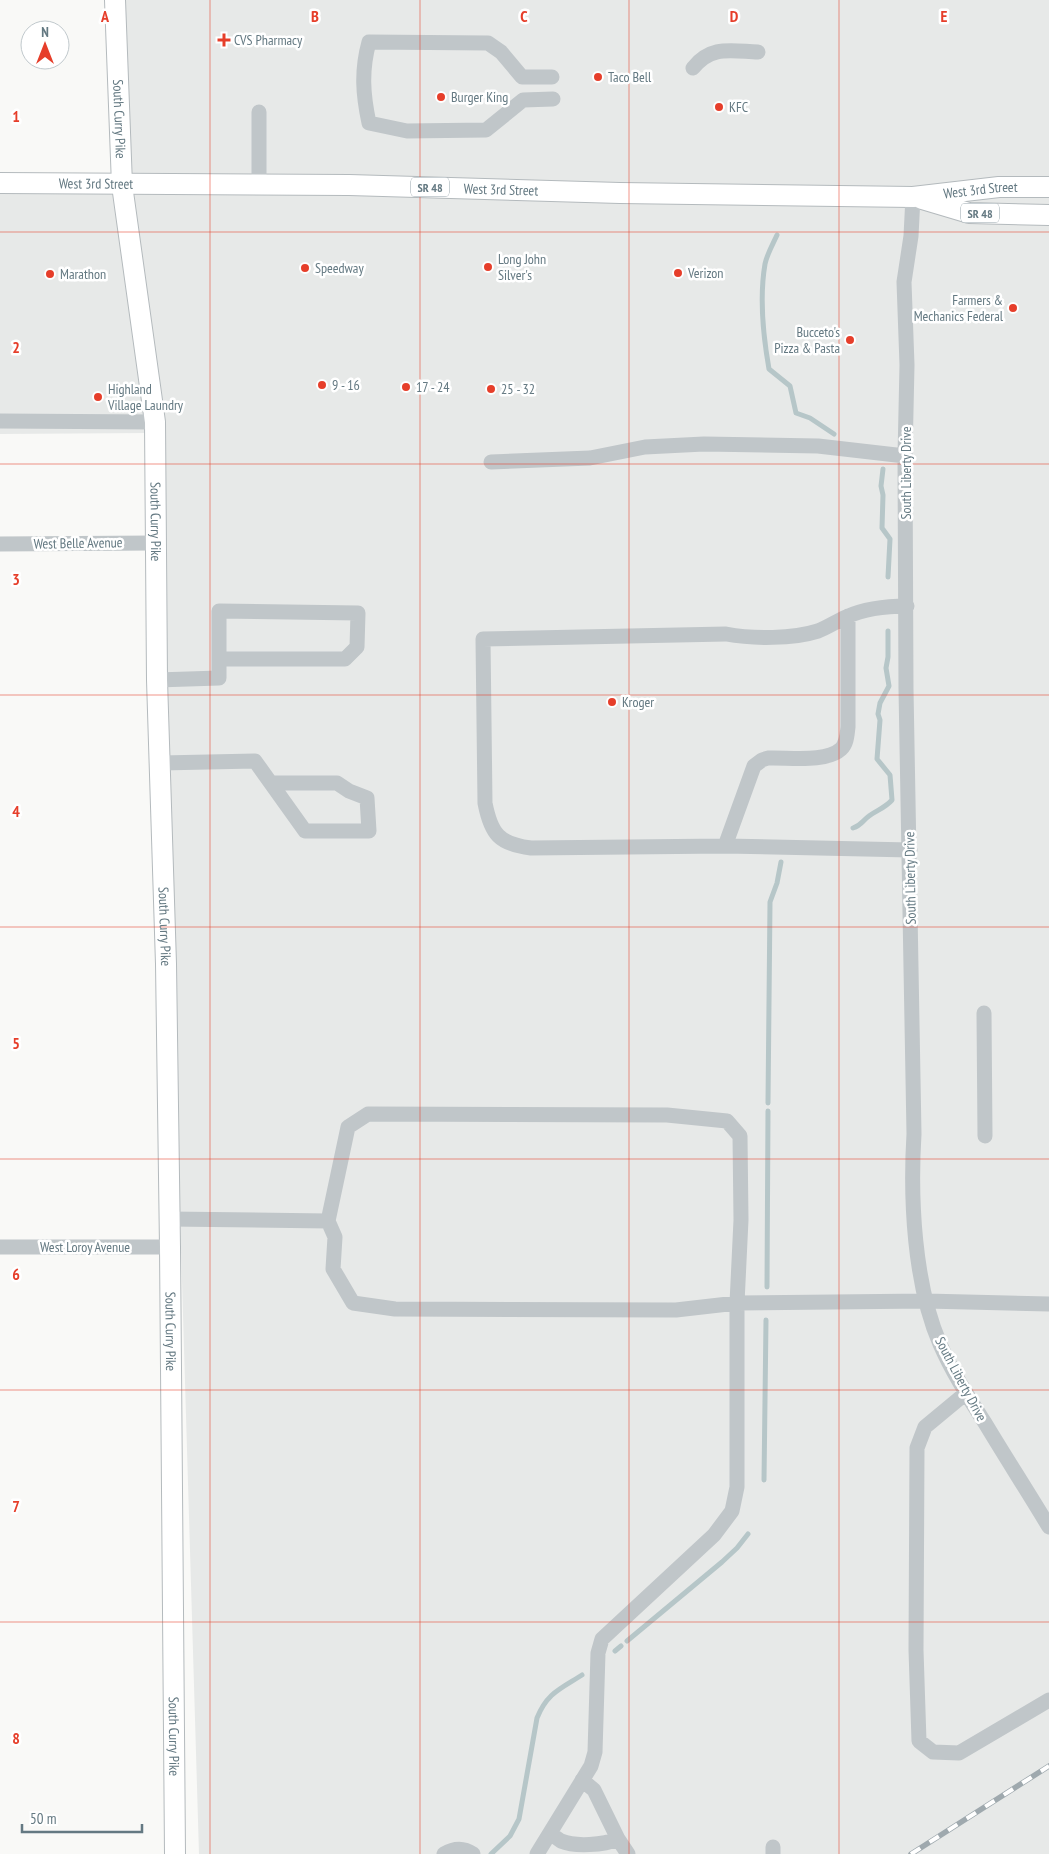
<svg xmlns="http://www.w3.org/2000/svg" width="1049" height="1854" viewBox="0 0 1049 1854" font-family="'PT Sans Narrow',sans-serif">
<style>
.built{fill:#e7e9e8}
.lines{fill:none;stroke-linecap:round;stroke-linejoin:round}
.stream{stroke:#b6c6c8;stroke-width:5}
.major-casing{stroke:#b4babd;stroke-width:22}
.minor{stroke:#c0c6c9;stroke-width:15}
.major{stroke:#fff;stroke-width:20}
.rail-casing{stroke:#9fa9ae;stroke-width:5.5}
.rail{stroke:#fff;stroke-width:4;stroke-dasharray:11;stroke-linecap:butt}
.grid{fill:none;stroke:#e63e2a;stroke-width:1;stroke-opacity:0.55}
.poi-dot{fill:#e63e2a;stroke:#fff;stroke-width:2}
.labels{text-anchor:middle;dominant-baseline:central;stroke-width:5;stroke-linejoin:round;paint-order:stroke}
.shield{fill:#fff;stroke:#92a1a8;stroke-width:1}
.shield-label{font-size:12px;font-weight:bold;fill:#647982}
.poi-label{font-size:14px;fill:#647982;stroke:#fff;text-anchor:start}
.street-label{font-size:14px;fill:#647982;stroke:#fff}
.grid-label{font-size:16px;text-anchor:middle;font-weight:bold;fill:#e63e2a;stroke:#fff;stroke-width:5;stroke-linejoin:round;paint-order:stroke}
</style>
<rect width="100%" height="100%" fill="#f9f9f7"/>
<path class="built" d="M121 0H1049V1854H199L171 910 149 433 0 434V185L122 183Z"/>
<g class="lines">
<path class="stream" d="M777 235C773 244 767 254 765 264 759 299 763 335 769 369L790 386 796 413 810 418 834 434
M883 469 881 486 883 495 882 528 890 539 888 577
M853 828C862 825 862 821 869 816 877 810 885 808 892 800L890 775 877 759 880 720 878 714 880 703 889 686 886 668 888 657V631
M768 1103 770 902 777 883 781 862
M767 1287 768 1111
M764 1480 766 1320
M627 1641 722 1562 737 1548 748 1534
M615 1651 621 1646
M491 1854 510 1836 519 1819 537 1718C547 1693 560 1689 582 1675"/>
<g class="major-casing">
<g id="major">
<path id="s1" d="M115 0 122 185 155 422 157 680 166 964 170 1247 175 1854"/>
<path id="s2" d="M0 183 349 185 620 193 913 197 999 187H1049"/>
<path d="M922 199 969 213 1049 215"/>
</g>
</g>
<path class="minor" d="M693 68C711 45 731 51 758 52
M552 77H522L501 52 488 43 369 42C361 71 363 95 369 123L407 131 486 130 523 100 553 99
M259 185V112
M913 197 911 236 904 282 907 365 905 456 906 689 914 1134C910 1199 914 1284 940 1344 952 1372 969 1398 985 1423 1006 1458 1028 1492 1049 1527
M0 421 155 422
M491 462 590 458 645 447 704 444 818 446 905 456
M0 544 155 543
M907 606C886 606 866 608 846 617 837 621 828 627 818 631 793 639 753 639 726 634L483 639 485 803C491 834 499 844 531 848L725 846 910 850
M157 680 219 678V611L358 613 357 647 345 659H219
M161 763 255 761 305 831H369L367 798 349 791 337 783H271
M725 846 754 766 762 760 768 758C788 757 826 763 841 749 847 743 847 735 848 727V616
M984 1013 985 1136
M169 1219 328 1221 335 1237 333 1269 353 1303 395 1309 676 1310 737 1303 741 1220 740 1136 727 1121 667 1115 368 1114 348 1127 328 1221
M0 1247H170
M966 1393 925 1427 917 1448 916 1650 919 1741 933 1752 959 1753 1049 1700
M582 1780 594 1790 618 1839 628 1854
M551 1834C554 1836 558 1839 561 1841 575 1847 604 1845 618 1839
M773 1847V1854
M444 1854C454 1848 463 1847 473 1854
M537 1854 591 1766 595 1752 598 1653 602 1639 714 1535 732 1511 737 1487V1303L926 1301 1049 1304"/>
<use href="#major" class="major"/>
<g class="rail-casing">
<path id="rail" d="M911 1854 1049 1766"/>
</g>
<use href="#rail" class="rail"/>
</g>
<path class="grid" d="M210 0V1854M420 0V1854M629 0V1854M839 0V1854M0 232H1049M0 464H1049M0 695H1049M0 927H1049M0 1159H1049M0 1390H1049M0 1622H1049"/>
<g class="poi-dot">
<path d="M221.5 32.5h5v5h5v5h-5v5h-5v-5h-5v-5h5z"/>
<circle cx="598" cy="77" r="5"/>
<circle cx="441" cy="97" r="5"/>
<circle cx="719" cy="107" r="5"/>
<circle cx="488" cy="267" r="5"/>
<circle cx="305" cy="268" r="5"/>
<circle cx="678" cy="273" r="5"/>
<circle cx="50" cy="274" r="5"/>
<circle cx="1013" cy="308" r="5"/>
<circle cx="850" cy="340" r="5"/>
<circle cx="322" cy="385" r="5"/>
<circle cx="406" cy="387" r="5"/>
<circle cx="491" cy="389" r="5"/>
<circle cx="98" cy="397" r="5"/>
<circle cx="612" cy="702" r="5"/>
</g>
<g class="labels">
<g class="shield">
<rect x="411" y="177.5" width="38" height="19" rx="4"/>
<rect x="961" y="203.5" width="38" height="19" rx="4"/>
</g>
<g class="shield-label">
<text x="430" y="187">SR 48</text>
<text x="980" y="213">SR 48</text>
</g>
<g class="poi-label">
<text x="234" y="40">CVS Pharmacy</text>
<text x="608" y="77">Taco Bell</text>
<text x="451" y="97">Burger King</text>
<text x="729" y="107">KFC</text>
<text x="498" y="259">Long John<tspan x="498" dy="16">Silver's</tspan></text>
<text x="315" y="268">Speedway</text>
<text x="688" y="273">Verizon</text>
<text x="60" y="274">Marathon</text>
<text x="1003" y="300" text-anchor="end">Farmers &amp;<tspan x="1003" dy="16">Mechanics Federal</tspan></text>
<text x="840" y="332" text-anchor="end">Bucceto's<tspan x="840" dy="16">Pizza &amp; Pasta</tspan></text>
<text x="332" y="385">9 - 16</text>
<text x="416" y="387">17 - 24</text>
<text x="108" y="389">Highland<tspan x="108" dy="16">Village Laundry</tspan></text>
<text x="501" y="389">25 - 32</text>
<text x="622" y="702">Kroger</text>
</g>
<g class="street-label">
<text stroke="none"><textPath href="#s1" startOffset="119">South Curry Pike</textPath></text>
<text stroke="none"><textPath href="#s2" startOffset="96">West 3rd Street</textPath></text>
<text stroke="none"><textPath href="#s2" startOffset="501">West 3rd Street</textPath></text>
<text stroke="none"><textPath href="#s2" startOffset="981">West 3rd Street</textPath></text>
<text transform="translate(906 473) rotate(-90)">South Liberty Drive</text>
<text stroke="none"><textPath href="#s1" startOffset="524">South Curry Pike</textPath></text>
<text transform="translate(78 543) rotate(-1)">West Belle Avenue</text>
<text transform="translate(910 878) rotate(-91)">South Liberty Drive</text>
<text stroke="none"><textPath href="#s1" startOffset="929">South Curry Pike</textPath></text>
<text x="85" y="1247">West Loroy Avenue</text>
<text stroke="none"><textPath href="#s1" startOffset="1334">South Curry Pike</textPath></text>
<text transform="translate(961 1379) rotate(62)">South Liberty Drive</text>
<text stroke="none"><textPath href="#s1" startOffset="1739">South Curry Pike</textPath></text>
</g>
</g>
<g class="grid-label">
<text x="105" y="22">A</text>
<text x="315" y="22">B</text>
<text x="524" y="22">C</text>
<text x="734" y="22">D</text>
<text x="944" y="22">E</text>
<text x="16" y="122">1</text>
<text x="16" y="353">2</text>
<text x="16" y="585">3</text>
<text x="16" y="817">4</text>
<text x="16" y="1049">5</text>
<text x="16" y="1280">6</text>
<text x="16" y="1512">7</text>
<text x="16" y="1744">8</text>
</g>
<g transform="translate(45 45)"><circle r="24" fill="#ffffff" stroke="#c1c9cd"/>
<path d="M0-4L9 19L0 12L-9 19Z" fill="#e63e2a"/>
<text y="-8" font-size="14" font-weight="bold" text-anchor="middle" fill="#647982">N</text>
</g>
<path d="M22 1824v8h120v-8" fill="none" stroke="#647982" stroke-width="2.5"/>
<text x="30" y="1824" font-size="15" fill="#647982" stroke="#ffffff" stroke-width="4" paint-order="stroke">50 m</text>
</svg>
